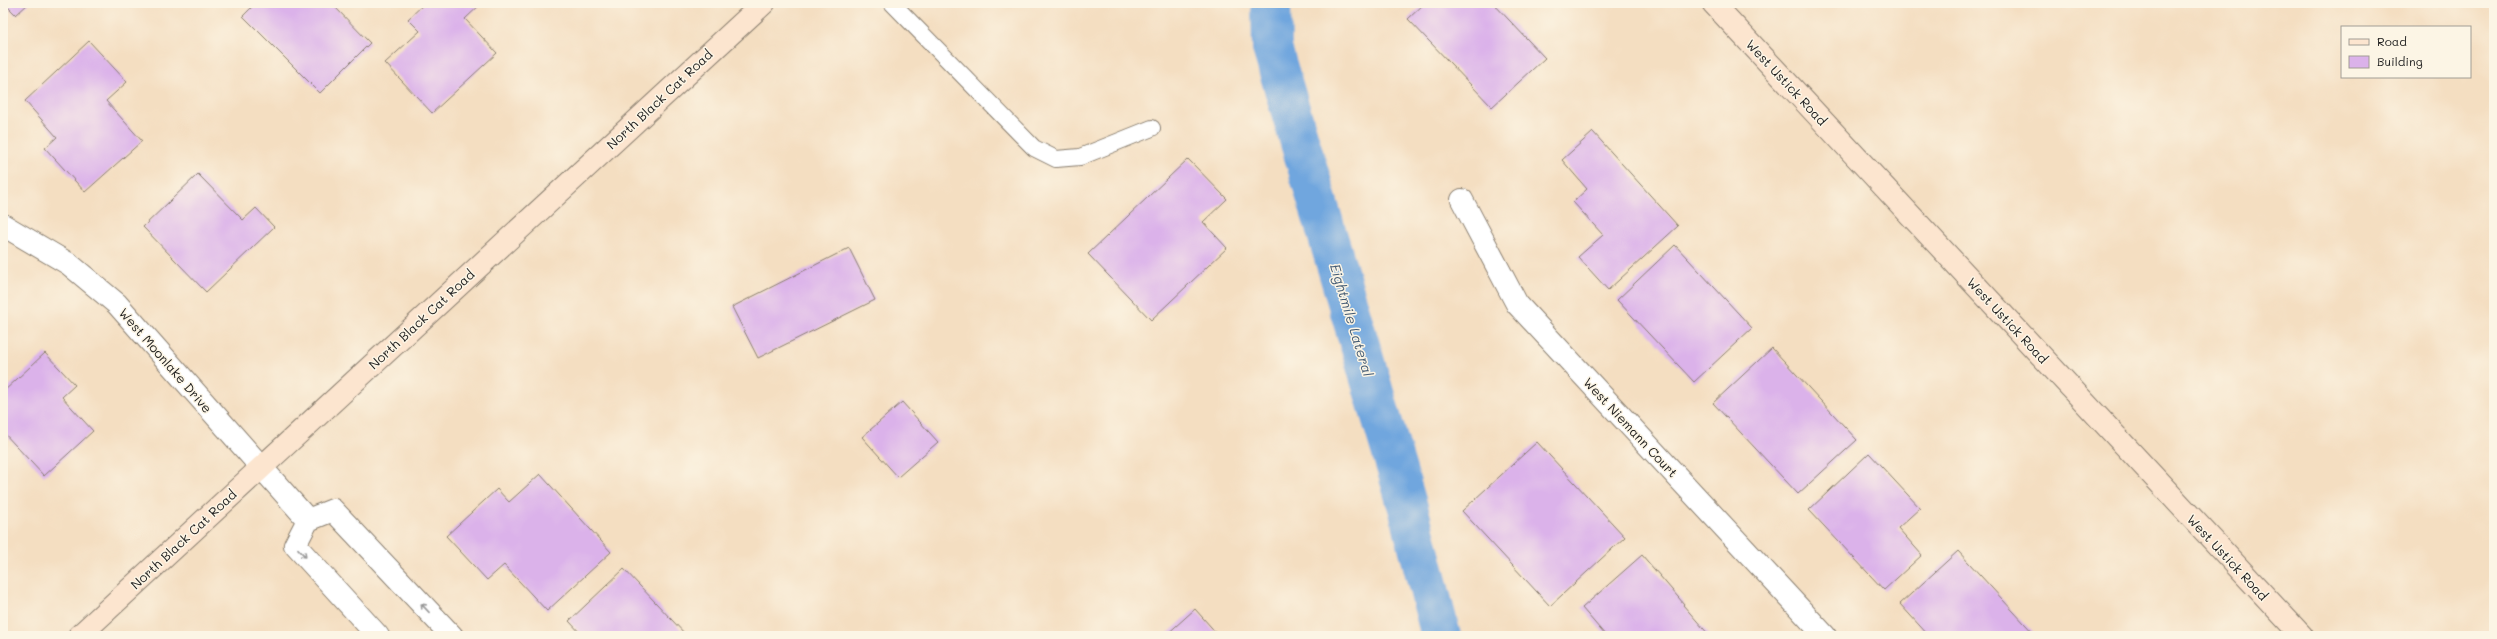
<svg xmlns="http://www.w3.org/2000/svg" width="2497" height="639" viewBox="0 0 2497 639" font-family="Mali,sans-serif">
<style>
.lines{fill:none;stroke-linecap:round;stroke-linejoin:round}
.canal{stroke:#70a6de;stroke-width:40}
.building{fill:#dbb2ea}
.service-casing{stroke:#887d6e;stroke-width:18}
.minor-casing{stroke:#887d6e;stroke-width:24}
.secondary-casing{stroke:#887d6e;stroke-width:24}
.service{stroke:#fff;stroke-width:16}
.minor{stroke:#fff;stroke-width:22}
.secondary{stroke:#fce5cf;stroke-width:22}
.oneway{stroke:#999}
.labels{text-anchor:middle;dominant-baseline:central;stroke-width:3;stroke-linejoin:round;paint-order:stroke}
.street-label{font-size:13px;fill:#1c1c1c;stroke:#fcf5e5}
.water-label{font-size:14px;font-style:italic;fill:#425a73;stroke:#fcf5e5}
</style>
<rect width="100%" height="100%" fill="#fcf5e5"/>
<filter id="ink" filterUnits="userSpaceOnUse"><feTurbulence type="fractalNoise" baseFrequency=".025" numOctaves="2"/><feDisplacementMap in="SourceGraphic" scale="8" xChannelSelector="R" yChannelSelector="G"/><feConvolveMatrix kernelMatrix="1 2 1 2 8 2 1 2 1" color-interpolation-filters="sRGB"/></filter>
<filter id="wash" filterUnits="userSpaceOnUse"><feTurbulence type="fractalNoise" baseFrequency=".012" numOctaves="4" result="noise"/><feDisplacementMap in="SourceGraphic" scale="16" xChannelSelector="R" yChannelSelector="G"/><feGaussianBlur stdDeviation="0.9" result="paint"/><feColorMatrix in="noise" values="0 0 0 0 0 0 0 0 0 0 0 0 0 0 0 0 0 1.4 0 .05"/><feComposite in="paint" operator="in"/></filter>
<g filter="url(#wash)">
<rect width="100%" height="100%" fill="#f4dec1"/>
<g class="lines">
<path class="canal" d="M1271 3 1272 48 1409 511 1441 636"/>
</g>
<g id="blocks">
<path class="building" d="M4 3H29L16 15Z
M256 3H335L333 5 370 43 320 93 243 16Z
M425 3H482L465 19 497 53 432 113 385 63 420 31 408 19Z
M1425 3H1493L1545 58 1492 107 1408 19Z
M89 41 127 82 106 101 142 141 85 192 45 148 57 137 25 101Z
M1593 132 1678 226 1608 290 1578 257 1603 235 1573 202 1587 189 1562 160Z
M1188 159 1227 199 1203 222 1227 248 1151 320 1088 254Z
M198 174 243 220 256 208 274 227 206 292 143 227Z
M1675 245 1752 328 1694 382 1617 300Z
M849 248 875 300 758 358 732 307Z
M1772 348 1857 440 1798 494 1713 403Z
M45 353 75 385 62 397 93 431 44 476 3 432V392Z
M902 402 938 442 898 477 862 437Z
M1537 442 1625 537 1550 606 1462 511Z
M1869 453 1920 508 1898 528 1922 555 1884 590 1809 510Z
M540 474 611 552 547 611 504 565 487 580 446 536 497 489 509 502Z
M1958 551 2036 636H1929L1900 604Z
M1642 555 1684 604 1683 605 1710 636H1606L1582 608Z
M624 569 687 636H583L569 621Z
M1195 609 1219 636H1165Z"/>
</g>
</g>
<g filter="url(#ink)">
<use href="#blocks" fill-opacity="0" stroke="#887d6e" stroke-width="1"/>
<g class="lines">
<g class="service-casing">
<path id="service" d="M892 3 1034 148 1056 159 1080 157 1152 128"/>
</g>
<g class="minor-casing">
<path id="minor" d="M1462 200 1517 304 1825 636
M3 225 69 264 117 304 308 520
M378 636 295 545 308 520 333 510 452 636"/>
</g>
<g class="secondary-casing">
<path id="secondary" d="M1713 3 2302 636
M79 636 764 3"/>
</g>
<use href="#service" class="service"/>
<use href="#minor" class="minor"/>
<use href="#secondary" class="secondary"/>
</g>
<defs><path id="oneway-shaft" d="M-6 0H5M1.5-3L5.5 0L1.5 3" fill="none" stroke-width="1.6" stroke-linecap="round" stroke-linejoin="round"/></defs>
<g class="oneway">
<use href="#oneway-shaft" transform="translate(302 553) rotate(47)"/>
<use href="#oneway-shaft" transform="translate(425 608) rotate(-133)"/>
</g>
</g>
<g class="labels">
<g class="street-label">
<text transform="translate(1787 82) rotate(47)">West Ustick Road</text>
<text transform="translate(659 99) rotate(-43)">North Black Cat Road</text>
<text transform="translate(421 319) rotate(-43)">North Black Cat Road</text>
<text transform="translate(2008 320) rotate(47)">West Ustick Road</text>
<text transform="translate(166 360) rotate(49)">West Moonlake Drive</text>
<text transform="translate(1631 427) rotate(47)">West Niemann Court</text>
<text transform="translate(183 539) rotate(-43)">North Black Cat Road</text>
<text transform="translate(2228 557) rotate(47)">West Ustick Road</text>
</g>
<g class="water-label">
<text transform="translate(1352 320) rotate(73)">Eightmile Lateral</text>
</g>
</g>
<rect width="2497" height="639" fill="none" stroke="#fcf5e5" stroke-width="16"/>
<rect x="2341" y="26" width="130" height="52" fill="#fcf5e5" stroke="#a29e95"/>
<rect x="2349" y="39" width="20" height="6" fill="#fce5cf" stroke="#a29e95"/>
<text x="2377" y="46" font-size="12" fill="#1c1c1c">Road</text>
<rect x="2349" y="56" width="20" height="12" fill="#dbb2ea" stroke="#a29e95"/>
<text x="2377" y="66" font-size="12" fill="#1c1c1c">Building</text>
</svg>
